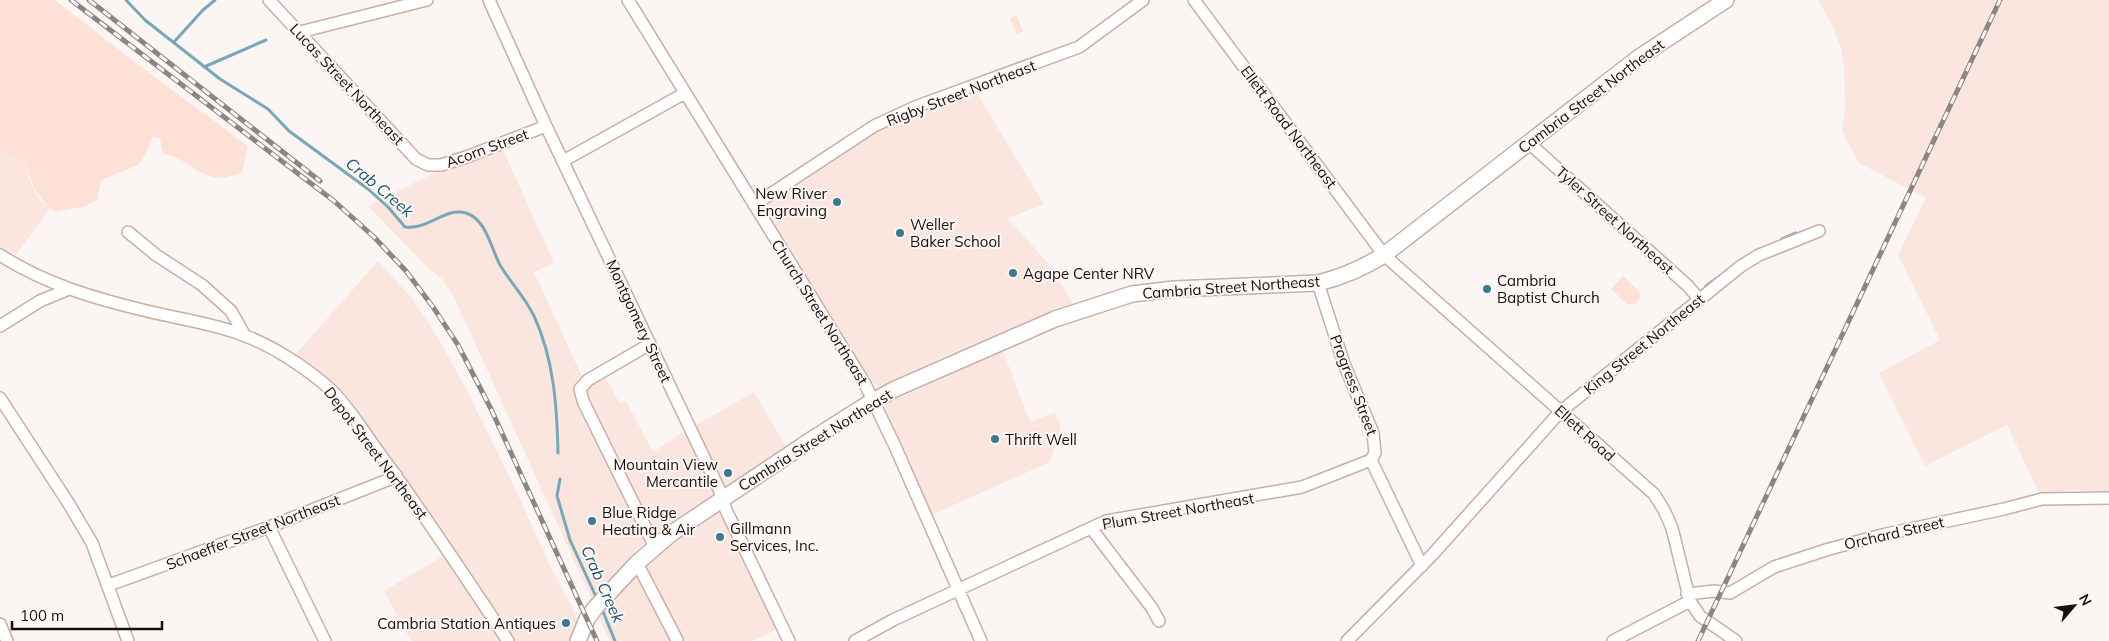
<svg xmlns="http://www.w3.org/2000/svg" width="2109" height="641" viewBox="0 0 2109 641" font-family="Mulish,sans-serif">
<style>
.built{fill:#fbe6df}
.green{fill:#fde1d7}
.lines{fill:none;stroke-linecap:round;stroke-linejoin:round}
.stream{stroke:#78a8b8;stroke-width:3}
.minor-casing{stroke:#c8afa6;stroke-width:14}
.major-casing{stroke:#c8afa6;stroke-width:18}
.minor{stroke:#fff;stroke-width:11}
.major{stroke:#fff;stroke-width:15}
.rail-casing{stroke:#8c8582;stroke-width:5}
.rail{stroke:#fbf6f4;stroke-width:3;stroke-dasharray:9;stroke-linecap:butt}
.poi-dot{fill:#3b7a8e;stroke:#fbf6f4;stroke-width:2}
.labels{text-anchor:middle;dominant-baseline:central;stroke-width:4;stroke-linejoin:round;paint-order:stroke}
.street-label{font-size:15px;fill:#180f0c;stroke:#fbf6f4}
.poi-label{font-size:15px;fill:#180f0c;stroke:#fbf6f4;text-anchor:start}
.water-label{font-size:16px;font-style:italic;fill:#18586a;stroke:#fbf6f4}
</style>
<rect width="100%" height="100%" fill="#fbf6f4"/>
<path class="built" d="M1818 0H2109V492L2071 490 2039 493 2007 425 1925 466 1879 373 1940 340 1898 255 1926 198 1859 163 1842 131 1845 108 1844 65 1841 48 1833 27Z
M975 90 1044 204 1008 218 1048 263 1073 303 931 362 879 387 872 382 765 210 768 202 875 129 900 117Z
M0 150 25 162 31 184 41 201 50 208 16 255 0 247Z
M503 150 554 263 534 272 586 385 604 374 620 404 626 401 653 452 682 433 754 392 786 446 656 533 591 598 454 297 441 278 427 267 368 206 436 172Z
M378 261 412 298 438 338 465 387 514 486 551 568 576 615 577 623 572 638 581 641H514L489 601 479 608 501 641H411L384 591 455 549 402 474 339 391 320 373 294 356Z
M1003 351 1030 422 1055 412 1061 427 1050 462 931 515 884 405Z
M718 513 721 515 778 629 752 641H610L599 618V614L650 562 681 538Z"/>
<path class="green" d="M0 0H55L140 66 248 146 242 172C201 190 198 160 163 154L160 139 153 137 146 153 138 165 101 180 97 200 85 206 55 212C36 196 32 185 25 162L0 150Z
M1016 15 1023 31 1017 34 1010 18Z
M1623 276 1639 291 1641 298 1635 304H1627L1611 289Z"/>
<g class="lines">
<path class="stream" d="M126 0 145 20 220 79 268 109 289 131 368 189 388 207 405 227C429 230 444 207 466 213 486 219 491 248 500 265 510 282 525 297 534 316 554 359 557 407 558 453
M174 42 203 10 215 0
M204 67 266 40
M1782 239 1796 233
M1706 286 1720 276
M560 479 557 496 570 540 597 599
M602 609 615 641"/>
<g class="minor-casing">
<path id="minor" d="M269 0 416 159 428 165H441L469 156 546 126
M489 0 546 126 719 489 726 510 789 641
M628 0 865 384 894 444 981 641
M1194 0 1384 255 1654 494 1664 510 1672 528 1690 601 1700 616 1736 641
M300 32 427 0
M1529 143 1688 286 1699 299
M563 161 685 93
M754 205 874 126 915 107 1079 47 1143 0
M128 232 156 255 202 285 231 311 245 336
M0 255C45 284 96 299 147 311 179 319 212 323 243 335 273 346 305 367 329 388 347 404 365 434 380 454 425 515 466 578 508 641
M1318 283 1344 364 1373 433 1375 453 1371 460 1422 566
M0 326 40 301 69 289
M650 344 588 380 580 389 583 401 655 547
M0 398 69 504 92 543 128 641
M269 527 325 641
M1091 528 1152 608 1159 621
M637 563 677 640
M109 585 269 527 390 479 396 475
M1687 594 1714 591 1730 593 1774 567 1829 549 1882 535 2004 509 2042 499 2109 498
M0 624 7 641
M855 641 893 620 1106 521 1302 487 1371 460
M1347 641 1433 554 1560 412 1741 266 1759 255 1819 231
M1613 641 1690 601"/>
</g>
<g class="major-casing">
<path id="major" d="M578 641 587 619 595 608 637 563 672 533 814 438 866 405 895 389 1055 319 1132 294 1174 289 1318 283C1342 277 1363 268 1384 255L1638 58 1726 0"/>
</g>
<use href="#minor" class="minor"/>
<use href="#major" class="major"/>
<g class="rail-casing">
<path id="rail" d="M71 0 334 201 374 237 406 271 433 307 458 345 491 409 597 641
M89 0 320 181
M1698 641 2000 0"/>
</g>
<use href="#rail" class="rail"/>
</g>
<g class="poi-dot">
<circle cx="837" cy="202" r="5"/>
<circle cx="900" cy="233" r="5"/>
<circle cx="1013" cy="273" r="5"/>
<circle cx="1487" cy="289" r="5"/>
<circle cx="995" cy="439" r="5"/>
<circle cx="728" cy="473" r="5"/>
<circle cx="592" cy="521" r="5"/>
<circle cx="720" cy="537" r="5"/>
<circle cx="566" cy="623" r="5"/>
</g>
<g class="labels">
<g class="street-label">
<text transform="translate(347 84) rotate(47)">Lucas Street Northeast</text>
<text transform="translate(961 93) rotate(-21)">Rigby Street Northeast</text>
<text transform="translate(1591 96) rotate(-37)">Cambria Street Northeast</text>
<text transform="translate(1289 127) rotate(53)">Ellett Road Northeast</text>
<text transform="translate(487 148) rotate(-20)">Acorn Street</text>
<text transform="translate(1615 220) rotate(42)">Tyler Street Northeast</text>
<text transform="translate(1231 287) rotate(-4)">Cambria Street Northeast</text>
<text transform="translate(820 312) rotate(58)">Church Street Northeast</text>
<text transform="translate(639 321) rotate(65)">Montgomery Street</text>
<text transform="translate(1644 344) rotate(-39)">King Street Northeast</text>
<text transform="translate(1354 385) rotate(69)">Progress Street</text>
<text transform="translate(1585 433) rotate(42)">Ellett Road</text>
<text transform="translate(815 440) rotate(-32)">Cambria Street Northeast</text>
<text transform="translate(376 453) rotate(53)">Depot Street Northeast</text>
<text transform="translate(1178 511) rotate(-10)">Plum Street Northeast</text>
<text transform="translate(253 532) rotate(-21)">Schaeffer Street Northeast</text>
<text transform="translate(1894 533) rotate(-13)">Orchard Street</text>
</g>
<g class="poi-label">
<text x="827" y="193" text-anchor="end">New River<tspan x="827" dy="17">Engraving</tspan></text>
<text x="910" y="224">Weller<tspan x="910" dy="17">Baker School</tspan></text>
<text x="1023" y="273">Agape Center NRV</text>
<text x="1497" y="280">Cambria<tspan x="1497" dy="17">Baptist Church</tspan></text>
<text x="1005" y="439">Thrift Well</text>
<text x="718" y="464" text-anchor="end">Mountain View<tspan x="718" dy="17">Mercantile</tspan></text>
<text x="602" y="512">Blue Ridge<tspan x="602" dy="17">Heating &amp; Air</tspan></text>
<text x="730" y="528">Gillmann<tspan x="730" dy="17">Services, Inc.</tspan></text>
<text x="556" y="623" text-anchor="end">Cambria Station Antiques</text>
</g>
<g class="water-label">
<text transform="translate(380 187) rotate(40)">Crab Creek</text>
<text transform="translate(603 584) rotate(66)">Crab Creek</text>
</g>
</g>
<g transform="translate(2074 606) rotate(62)" stroke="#fbf6f4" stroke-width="4" paint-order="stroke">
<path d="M0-4L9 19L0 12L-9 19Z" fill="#180f0c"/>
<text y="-8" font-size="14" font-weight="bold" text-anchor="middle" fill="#180f0c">N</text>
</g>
<path d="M12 621v8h150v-8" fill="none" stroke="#180f0c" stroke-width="2.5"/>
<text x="20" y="621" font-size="15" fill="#180f0c" stroke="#fbf6f4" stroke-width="4" paint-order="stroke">100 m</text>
</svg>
